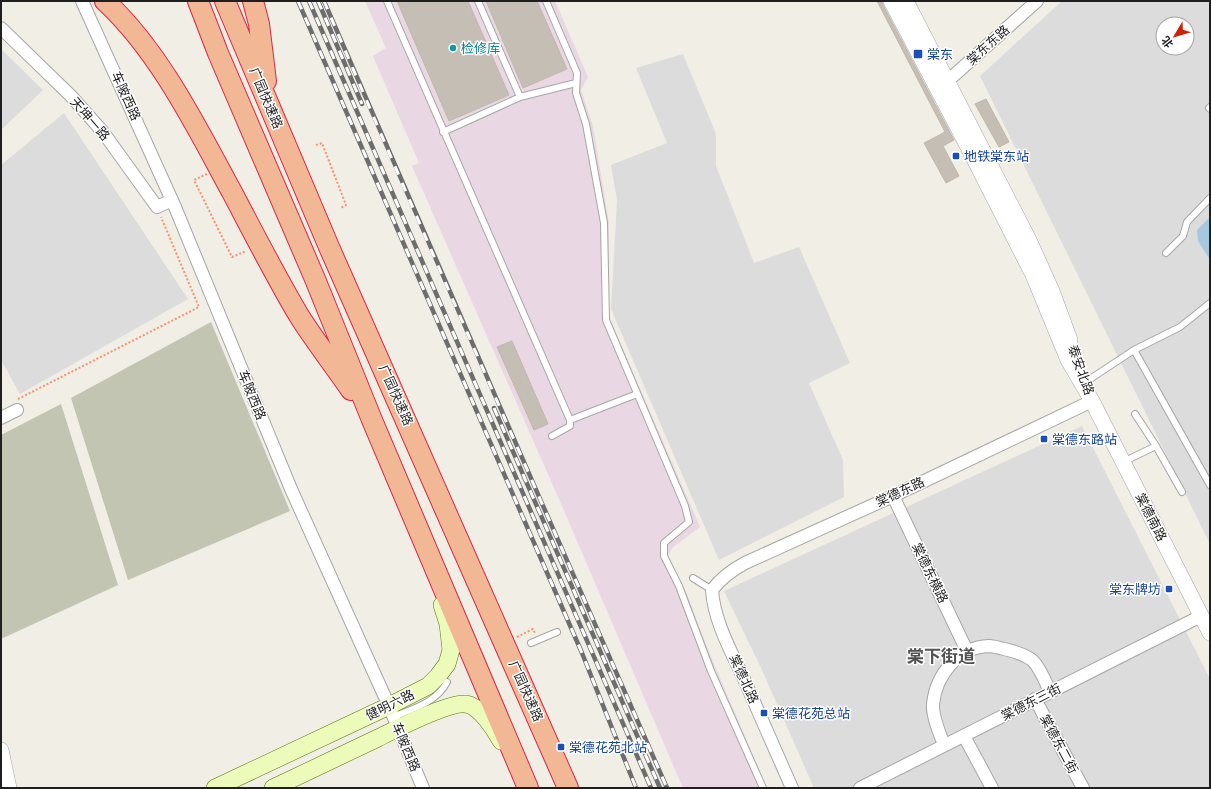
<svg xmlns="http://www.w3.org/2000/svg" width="1211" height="789" viewBox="0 0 1211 789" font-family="'Space Grotesk','Noto Sans SC',sans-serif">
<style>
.residential{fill:#dddcdc;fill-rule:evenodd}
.industrial{fill:#e9d7e3}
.construction{fill:#c1c5b1}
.water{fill:#a6c8de}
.building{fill:#c5beb5;stroke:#c2b7a8}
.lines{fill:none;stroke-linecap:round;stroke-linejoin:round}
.service-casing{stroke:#a6a6a6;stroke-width:8}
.minor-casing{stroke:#a6a6a6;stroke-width:14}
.tertiary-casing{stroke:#a6a6a6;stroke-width:16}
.secondary-casing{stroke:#587805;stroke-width:18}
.trunk-casing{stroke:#db2545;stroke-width:22}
.path{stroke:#fa926c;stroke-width:2;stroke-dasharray:2 2;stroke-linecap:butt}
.service{stroke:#fff;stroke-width:6}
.minor{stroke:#fff;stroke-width:12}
.tertiary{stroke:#fff;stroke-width:15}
.secondary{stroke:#ecfaba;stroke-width:17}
.trunk{stroke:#f2b896;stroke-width:20}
.rail-casing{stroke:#6d6d6d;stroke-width:4.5}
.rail{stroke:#fff;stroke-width:3;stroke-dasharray:9;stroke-linecap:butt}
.culture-dot{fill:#0f9aa8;stroke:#fff;stroke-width:1.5}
.transit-dot{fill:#1a4fb4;stroke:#fff;stroke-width:1.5}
.labels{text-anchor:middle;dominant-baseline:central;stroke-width:3;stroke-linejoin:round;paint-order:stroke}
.street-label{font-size:13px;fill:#1f1f1f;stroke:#fff}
.culture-label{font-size:13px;fill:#0d838f;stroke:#fff;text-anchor:start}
.transit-label{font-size:13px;fill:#164399;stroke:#fff;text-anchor:start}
.district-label{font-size:17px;font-weight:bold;fill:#525252;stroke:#fff}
</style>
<rect width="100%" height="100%" fill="#f0eee5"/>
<path class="residential" d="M1062 1H1210V544L980 76ZM1163 24H1187V48H1163Z
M1 49 43 90 1 130Z
M683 54 716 134V166L754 263 799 247 850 363 809 383 843 460 844 497 719 560 611 309 617 200 611 165 667 143 636 68Z
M64 113 188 299 20 394 1 360V165Z
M1082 426 1210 679V788H814L762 670 724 591Z"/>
<path class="industrial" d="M365 1H555L588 77 581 90 593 126 609 223 608 314 700 527 672 548 668 557 687 594 709 652 767 788H683L562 506 412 166 419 163 373 56 386 48Z"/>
<path class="construction" d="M211 322 290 511 128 580 71 398Z
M61 404 118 585 1 639V435Z"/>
<path class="water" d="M1210 217V260L1198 241 1197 230Z"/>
<path class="building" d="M397 1H468L509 95 449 121Z
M486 1H537L567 69 523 88Z
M877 1H882L883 5 954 140 943 146 959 176 946 183 924 143 945 132Z
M986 99 1009 142 999 147 975 104Z
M512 341 548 424 534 430 497 347Z"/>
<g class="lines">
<g class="service-casing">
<path id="service" d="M387 1 570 420
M478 1 520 97
M546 1 577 73 576 93 586 124 604 223 606 320 685 506 689 522 664 543V556L679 586 711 671 763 788
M1210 107 1209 108 1210 109
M443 132 520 97 576 83
M1166 253 1183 236 1187 222 1210 198
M1134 350 1210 485
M1087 381 1134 350 1180 327 1210 303
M1135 414 1156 446 1182 492
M552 436 570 426V420L637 394
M1123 462 1156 446
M693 578 712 590
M531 643 557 632
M393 717C413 709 437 702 447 682"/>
</g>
<g class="minor-casing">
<path id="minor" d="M82 1 175 207 291 489 389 706 423 788
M1 28 71 96 103 132 157 207 172 200
M942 86 1037 1
M1 418 17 410
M893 496 967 651
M1035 699 1083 788
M964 736 992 788
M944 745C940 734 932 716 933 704 936 675 958 647 989 646 994 646 999 648 1004 649 1013 651 1024 654 1032 660 1040 667 1046 683 1050 692
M792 788C776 752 760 715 744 679 731 651 714 621 712 590 721 578 732 570 745 563L893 496 1092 401
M860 788 1201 616"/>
</g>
<g class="tertiary-casing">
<path id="tertiary" d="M891 1 968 147 1033 275 1068 360 1092 401 1210 633
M906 1 1029 240 1052 291 1070 340
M1 750 9 788"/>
</g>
<g class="secondary-casing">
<path id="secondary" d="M215 788 389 706 428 686 438 676 447 664 451 650 448 624 442 605
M273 788C308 771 343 755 378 738 396 729 449 702 466 704 480 706 495 730 501 741"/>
</g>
<g class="trunk-casing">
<path id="trunk" d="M105 1C160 52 197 128 233 194 254 234 275 275 298 314 314 340 334 365 351 390
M198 1 218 53 315 279 372 420 528 788
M225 1 329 247 568 788
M253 1 259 24 266 81"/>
</g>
<path class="path" d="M316 145 322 143 346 205 341 208
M207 174 194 180 232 257 246 251
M18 399 199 307 161 217
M517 637 533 629 535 633"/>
<use href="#service" class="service"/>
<use href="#minor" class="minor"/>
<use href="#tertiary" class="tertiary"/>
<use href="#secondary" class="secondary"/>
<use href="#trunk" class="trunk"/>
<g class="rail-casing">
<path id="rail" d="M298 1 582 653 636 788
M309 1 651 788
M318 1 362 104
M324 1C436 264 552 526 667 788
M494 408 660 788"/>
</g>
<use href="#rail" class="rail"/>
</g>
<circle class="culture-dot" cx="453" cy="48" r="4"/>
<g class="transit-dot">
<rect x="913" y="49" width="10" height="10" rx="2"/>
<rect x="952" y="152" width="8" height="8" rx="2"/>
<rect x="1040" y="435" width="8" height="8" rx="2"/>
<rect x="1165" y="585" width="8" height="8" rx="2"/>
<rect x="760" y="709" width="8" height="8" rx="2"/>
<rect x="557" y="743" width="8" height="8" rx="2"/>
</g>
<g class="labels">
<g class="street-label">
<text transform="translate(988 45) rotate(-42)">棠东东路</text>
<text transform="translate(126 96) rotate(66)">车陂西路</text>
<text transform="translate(266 98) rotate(67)">广园快速路</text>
<text transform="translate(90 119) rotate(49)">天坤一路</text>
<text transform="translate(1081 370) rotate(70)">泰安北路</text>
<text transform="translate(252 395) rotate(68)">车陂西路</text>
<text transform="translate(396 395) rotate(66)">广园快速路</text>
<text transform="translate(900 492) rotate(-25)">棠德东路</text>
<text transform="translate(1151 517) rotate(63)">棠德南路</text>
<text transform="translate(930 573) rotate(64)">棠德东横路</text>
<text transform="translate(744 679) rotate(66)">棠德北路</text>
<text transform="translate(526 691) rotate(66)">广园快速路</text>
<text transform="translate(1031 702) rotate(-27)">棠德东三街</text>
<text transform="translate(390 705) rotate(-26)">健明六路</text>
<text transform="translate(1059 744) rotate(62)">棠德东二街</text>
<text transform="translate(406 747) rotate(67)">车陂西路</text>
</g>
<g class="culture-label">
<text x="461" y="48">检修库</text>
</g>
<g class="transit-label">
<text x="927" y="54">棠东</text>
<text x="964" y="156">地铁棠东站</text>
<text x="1052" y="439">棠德东路站</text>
<text x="1161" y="589" text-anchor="end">棠东牌坊</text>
<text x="772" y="713">棠德花苑总站</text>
<text x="569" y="747">棠德花苑北站</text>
</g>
<g class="district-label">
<text x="941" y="656">棠下街道</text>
</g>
</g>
<rect width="1211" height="789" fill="none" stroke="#1f1f1f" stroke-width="4"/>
<g transform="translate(1175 36) rotate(232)"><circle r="19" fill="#ffffff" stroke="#a5a5a5"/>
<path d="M0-3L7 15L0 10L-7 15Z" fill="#ce2200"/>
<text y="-6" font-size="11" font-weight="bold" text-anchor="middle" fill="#1f1f1f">北</text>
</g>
</svg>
